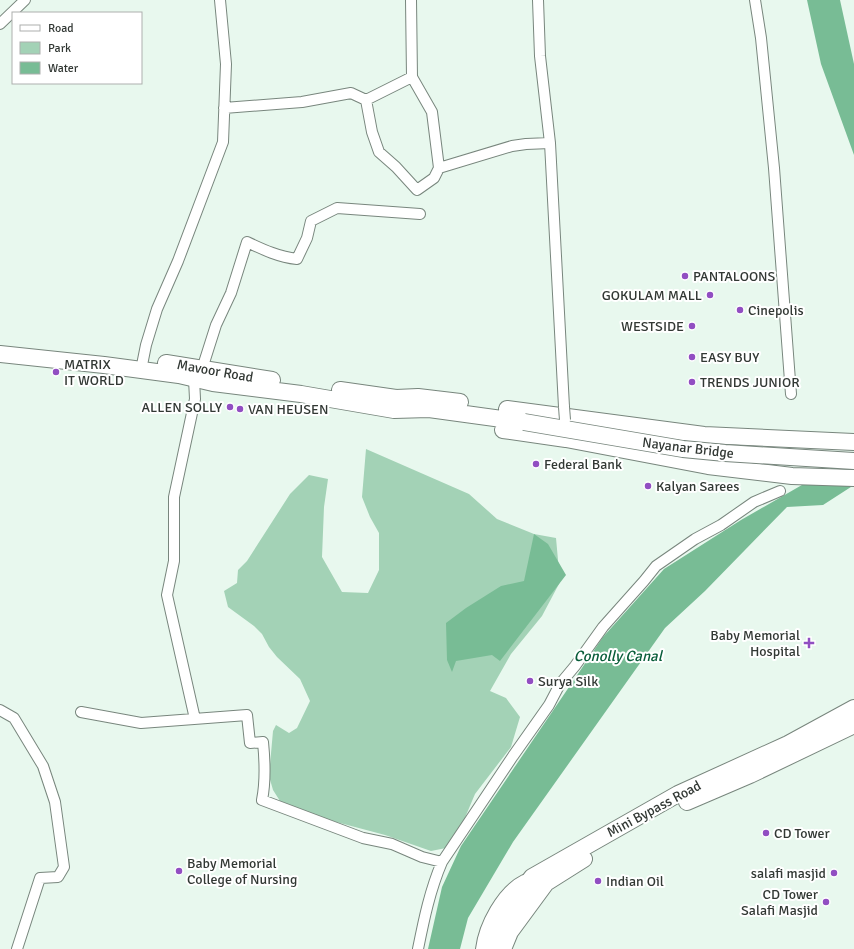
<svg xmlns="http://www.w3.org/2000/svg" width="854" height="949" viewBox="0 0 854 949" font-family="Signika,sans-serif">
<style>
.green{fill:#a3d2b6}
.water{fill:#78bc95}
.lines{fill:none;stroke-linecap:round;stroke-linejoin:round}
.street-casing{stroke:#78867d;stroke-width:12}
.primary-casing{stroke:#78867d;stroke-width:18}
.street{stroke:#fff;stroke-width:10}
.primary{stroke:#fff;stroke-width:16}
.street-bridge-casing{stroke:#78867d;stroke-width:12;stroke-linecap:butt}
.primary-bridge-casing{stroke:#78867d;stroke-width:18;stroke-linecap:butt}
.street-bridge{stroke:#fff;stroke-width:10}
.primary-bridge{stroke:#fff;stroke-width:16}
.poi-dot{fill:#914ec2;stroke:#fff;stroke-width:1.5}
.labels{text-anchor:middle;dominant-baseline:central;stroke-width:4;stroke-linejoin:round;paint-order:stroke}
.poi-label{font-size:14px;fill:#323834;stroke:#fff;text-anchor:start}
.street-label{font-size:14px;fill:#323834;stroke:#fff}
.water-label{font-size:15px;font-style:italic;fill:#085d39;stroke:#fff}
</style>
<rect width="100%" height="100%" fill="#e8f8ee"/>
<path class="green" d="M366 449 469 494 497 519 534 534 556 538 560 582 542 616 511 654 490 691 506 698 520 717 511 747 475 794 464 820 446 848 431 851 385 835 325 819 280 801 273 790 269 776 273 731 276 725 289 733 297 728 310 701 300 679 277 657 269 647 262 634 254 626 228 607 224 591 237 583 238 570 247 561 290 494 309 475 328 479 324 507 322 557 342 592 368 593 379 570V533L370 517 362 497Z"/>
<path class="water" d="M807 0H840L854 64V155L821 64Z
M854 455V485L823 505 787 507 705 591 665 628 513 842 468 918 460 949H428L442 887 461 846 603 637 664 569 741 520Z
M534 534 548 544 566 575 500 661 492 655 456 661 452 672 447 660 446 623 466 608 501 586 524 581Z"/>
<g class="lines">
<g class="street-casing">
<path id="street" d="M538 0 540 56 550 143 564 407
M755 0 761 38 774 168 791 394
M0 24 25 0
M366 100 372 132 379 152 396 167 417 190 434 178 439 168 432 112 412 77 411 0
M366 100 412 77
M224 108 302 102 351 93 366 100
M439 168 512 146 526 144 550 143
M202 369 216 325 231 293 247 242C264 250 279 257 297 259L307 238 311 221 337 208 420 214
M141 370 146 345 157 309 178 261 223 142 226 64 220 0
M194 379 195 399 174 497V561L167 595 195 719
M0 710 14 718 43 766 55 802 64 867 58 877 40 878 17 949
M81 712 141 723 247 715 250 743 263 742C265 762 266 780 262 800L363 838 392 844 422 857 442 862 513 756 549 705 560 684 575 666 603 627 644 581 656 566 695 539 721 525 754 502 780 491
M418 949C424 919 430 890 442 862
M481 949C484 925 502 891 524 880"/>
</g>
<g class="primary-casing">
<path id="primary" d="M0 354 104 365 179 375 213 383 301 394 394 410 429 409 524 422
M166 363 272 380
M340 390 396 398 406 401
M396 398 418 397 460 402
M507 409 704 435 854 442
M503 430 566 439 708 466 792 476 854 478
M687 802 750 775 854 725
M488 949 509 907 532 877 678 794 788 744 854 708
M503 949 510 932 546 883 584 859"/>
</g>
<use href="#street" class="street"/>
<use href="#primary" class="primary"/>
<g class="street-bridge-casing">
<path id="street-bridge" d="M564 407 565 420"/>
</g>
<g class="primary-bridge-casing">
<path id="primary-bridge" d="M524 422 683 449 725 453 854 461"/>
</g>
<use href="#street-bridge" class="street-bridge"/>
<use href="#primary-bridge" class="primary-bridge"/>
</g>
<g class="poi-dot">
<circle cx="685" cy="276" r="4"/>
<circle cx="710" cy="295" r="4"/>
<circle cx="740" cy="310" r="4"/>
<circle cx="692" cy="326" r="4"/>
<circle cx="692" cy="357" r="4"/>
<circle cx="56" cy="372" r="4"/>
<circle cx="692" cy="382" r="4"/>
<circle cx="230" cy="407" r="4"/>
<circle cx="240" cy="409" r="4"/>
<circle cx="536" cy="464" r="4"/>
<circle cx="648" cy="486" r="4"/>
<path d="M807 637h4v4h4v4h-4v4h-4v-4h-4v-4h4z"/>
<circle cx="530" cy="681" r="4"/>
<circle cx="766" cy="833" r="4"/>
<circle cx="179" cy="871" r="4"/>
<circle cx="834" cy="873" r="4"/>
<circle cx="598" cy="881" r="4"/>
<circle cx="826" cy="902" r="4"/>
</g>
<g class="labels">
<g class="poi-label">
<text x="693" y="276">PANTALOONS</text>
<text x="702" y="295" text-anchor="end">GOKULAM MALL</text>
<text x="748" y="310">Cinepolis</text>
<text x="684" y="326" text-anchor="end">WESTSIDE</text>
<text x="700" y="357">EASY BUY</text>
<text x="64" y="364">MATRIX<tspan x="64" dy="16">IT WORLD</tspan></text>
<text x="700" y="382">TRENDS JUNIOR</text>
<text x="222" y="407" text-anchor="end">ALLEN SOLLY</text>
<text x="248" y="409">VAN HEUSEN</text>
<text x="544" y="464">Federal Bank</text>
<text x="656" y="486">Kalyan Sarees</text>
<text x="800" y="635" text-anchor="end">Baby Memorial<tspan x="800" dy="16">Hospital</tspan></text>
<text x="538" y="681">Surya Silk</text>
<text x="774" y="833">CD Tower</text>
<text x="187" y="863">Baby Memorial<tspan x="187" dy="16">College of Nursing</tspan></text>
<text x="826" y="873" text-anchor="end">salafi masjid</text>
<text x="606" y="881">Indian Oil</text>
<text x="818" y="894" text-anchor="end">CD Tower<tspan x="818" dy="16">Salafi Masjid</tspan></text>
</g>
<g class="street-label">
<text transform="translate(215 371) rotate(10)">Mavoor Road</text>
<text transform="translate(688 448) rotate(7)">Nayanar Bridge</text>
<text transform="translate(654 809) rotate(-28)">Mini Bypass Road</text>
</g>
<g class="water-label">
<text x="618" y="656">Conolly Canal</text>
</g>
</g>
<rect x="12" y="12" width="130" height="72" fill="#ffffff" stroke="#adafae"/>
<rect x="20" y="25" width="20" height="6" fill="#ffffff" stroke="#adafae"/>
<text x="48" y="32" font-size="12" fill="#323834">Road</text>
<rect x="20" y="42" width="20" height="12" fill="#a3d2b6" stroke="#adafae"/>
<text x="48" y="52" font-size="12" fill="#323834">Park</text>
<rect x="20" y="62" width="20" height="12" fill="#78bc95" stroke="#adafae"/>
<text x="48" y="72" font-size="12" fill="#323834">Water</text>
</svg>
